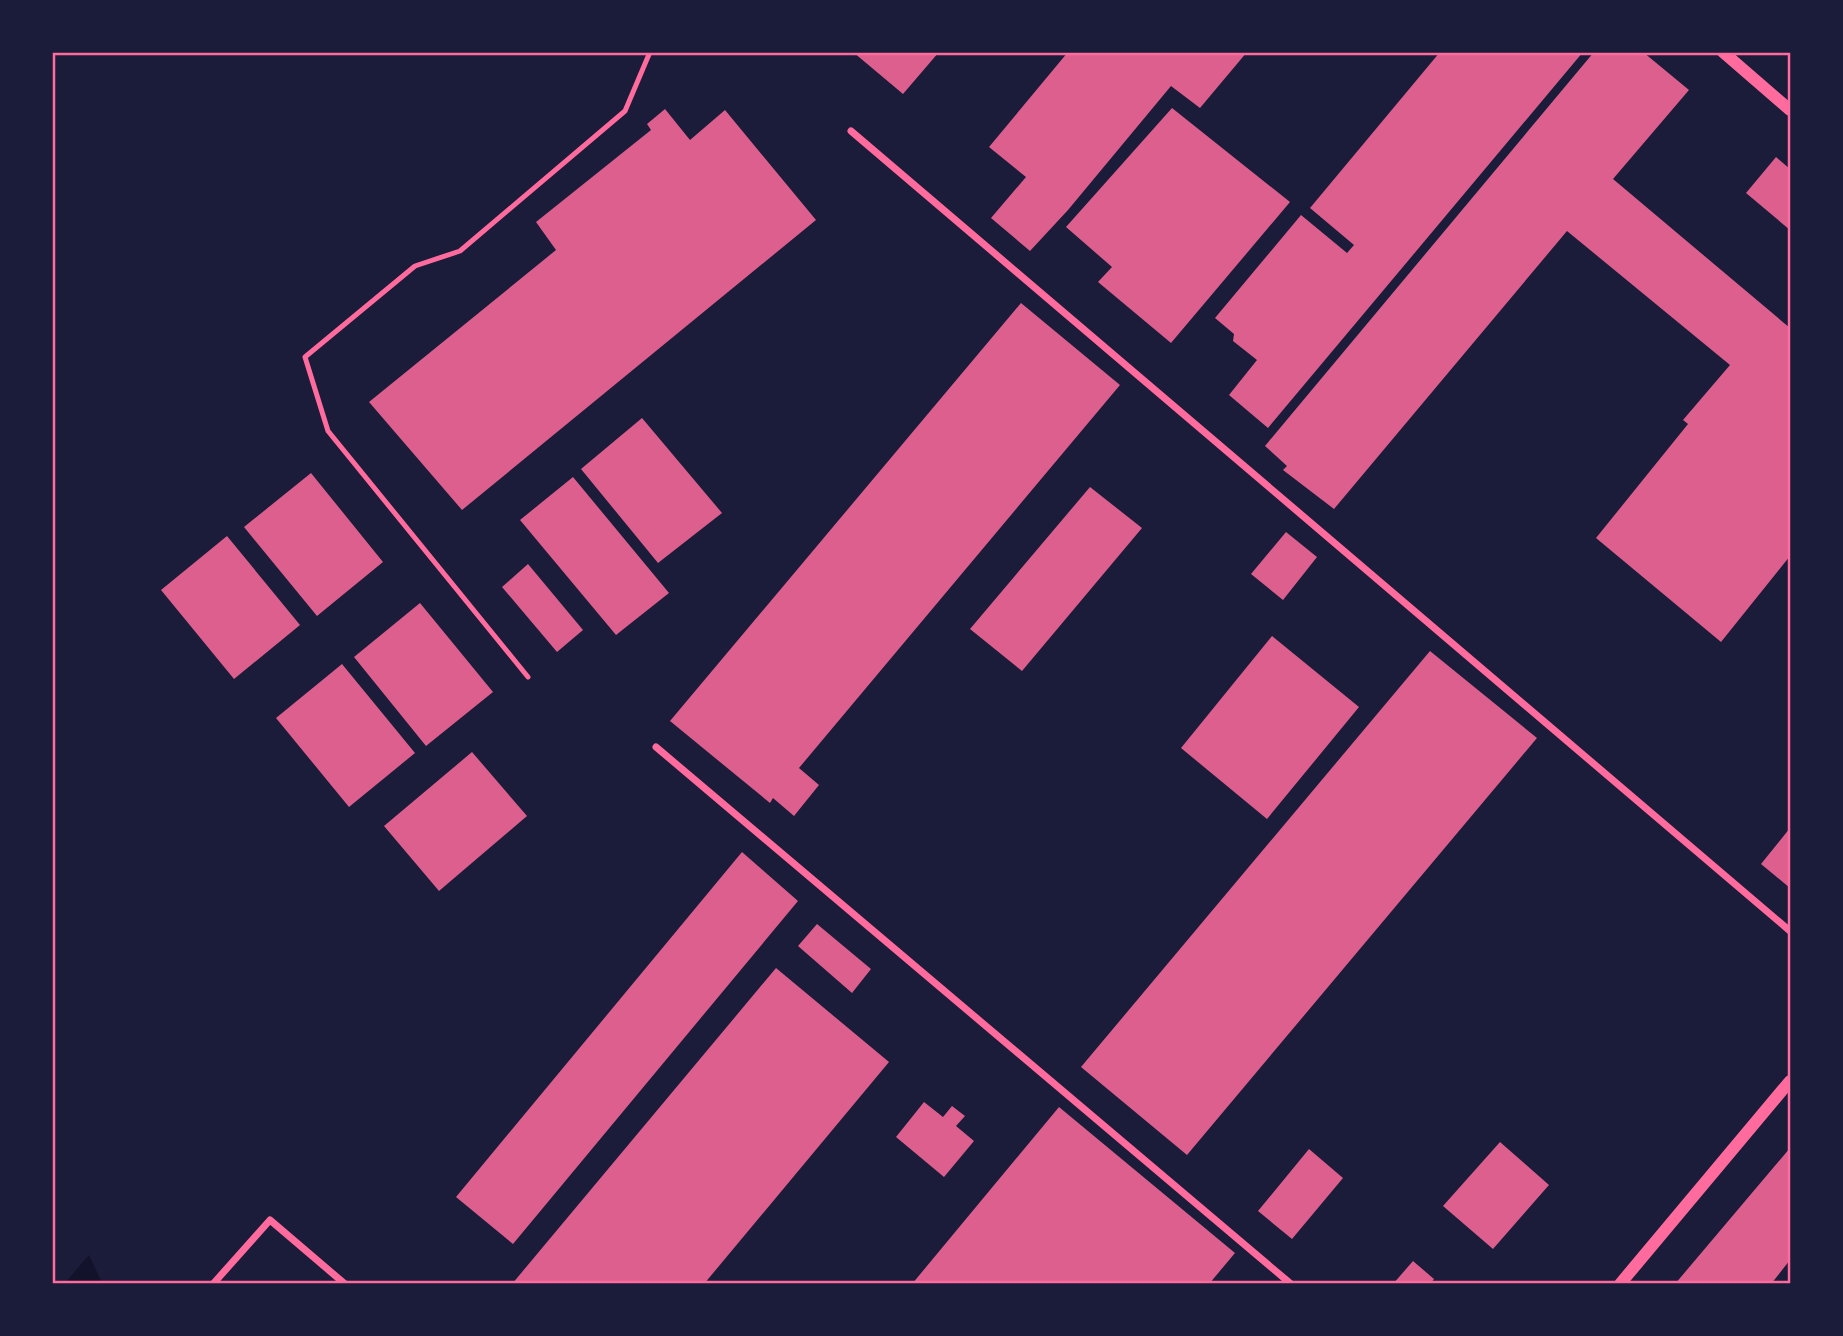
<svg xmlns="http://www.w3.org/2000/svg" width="1843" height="1336" viewBox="0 0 1843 1336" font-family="Rubik,sans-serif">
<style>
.water{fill:#12122b}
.building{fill:#dd5f8e}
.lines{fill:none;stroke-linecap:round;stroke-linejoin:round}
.service{stroke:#ff6b9d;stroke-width:5}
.minor{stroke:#ff6b9d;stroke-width:7}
.tertiary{stroke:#ff6b9d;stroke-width:12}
.neatline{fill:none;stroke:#ff6b9d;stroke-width:2.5}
</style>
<rect width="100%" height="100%" fill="#1b1b3a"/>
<path class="water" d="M89 1255 102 1283H65Z"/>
<path class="building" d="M853 52H939L903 94Z
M1068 52H1247L1200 108 1171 86 1068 210 1030 251 991 218 1026 177 989 147Z
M1440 52H1583L1268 428 1229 395 1257 360 1233 341 1234 334 1215 318 1301 215 1347 253 1354 245 1310 208Z
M1594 52H1643L1689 90 1613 179 1790 328V556L1721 642 1596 538 1688 424 1683 420 1730 365 1567 231 1334 509 1283 470 1287 466 1265 446Z
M1172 108 1290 202 1171 343 1098 282 1112 267 1066 227Z
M665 109 690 140 725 110 816 220 462 510 369 402 556 250 536 222 651 130 647 124Z
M1776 157 1790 169V230L1746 193Z
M1021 303 1120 385 799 768 819 785 794 816 773 798 770 803 670 721Z
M642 418 722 513 658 563 581 469Z
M311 473 383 562 317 616 244 527Z
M573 477 669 593 616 635 520 520Z
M1090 487 1142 528 1022 671 970 629Z
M1286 532 1317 557 1283 600 1251 574Z
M227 536 300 625 234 679 161 590Z
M528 564 583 630 557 652 502 587Z
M420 603 493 692 426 746 354 657Z
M1272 636 1359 707 1267 819 1181 748Z
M1430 651 1537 738 1187 1155 1081 1067Z
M342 664 415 753 349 807 276 718Z
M472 752 527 816 439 891 384 826Z
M1790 828V888L1761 864Z
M742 852 798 901 513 1244 456 1197Z
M817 924 871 969 852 993 798 946Z
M776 968 889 1062 704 1284H512Z
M924 1102 943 1117 952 1106 965 1116 956 1126 974 1141 944 1177 896 1137Z
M1059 1107 1235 1253 1209 1284H912Z
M1500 1142 1549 1185 1493 1249 1443 1206Z
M1790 1148V1260L1771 1284H1675Z
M1309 1149 1343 1178 1292 1239 1258 1211Z
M1413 1261 1434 1279 1430 1284H1393Z"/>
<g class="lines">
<path class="service" d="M528 677 328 431 305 357 415 266 460 251 625 111 650 52"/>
<path class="minor" d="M851 131 1790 931
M656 747 1291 1284
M213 1284 270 1220 345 1284"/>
<path class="tertiary" d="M1723 52 1790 110
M1620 1284 1790 1081"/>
</g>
<rect width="1843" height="1336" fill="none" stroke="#1b1b3a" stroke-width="108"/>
<rect x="54" y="54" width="1735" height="1228" class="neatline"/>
</svg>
